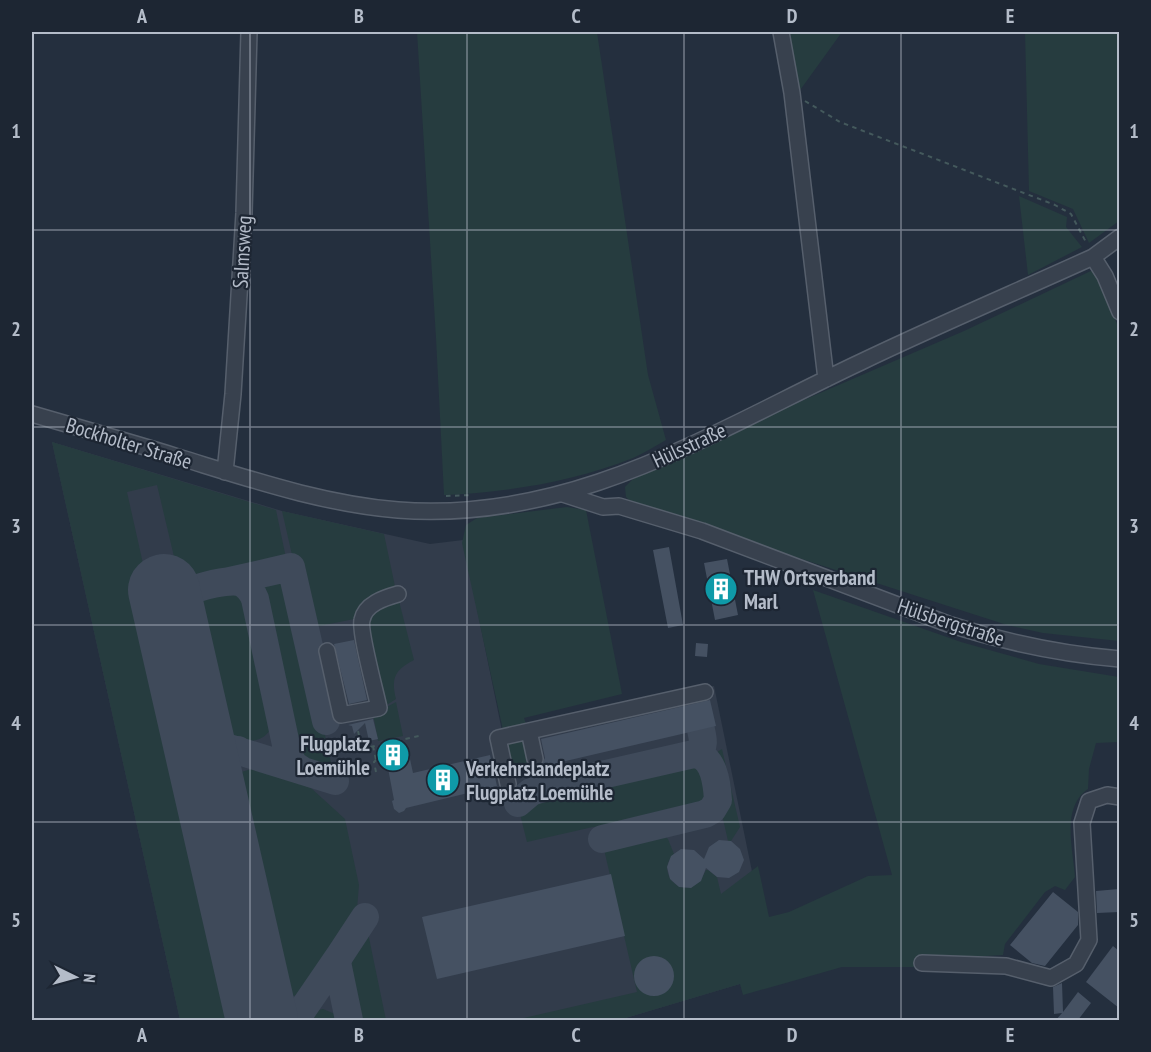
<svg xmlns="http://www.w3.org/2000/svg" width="1151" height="1052" viewBox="0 0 1151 1052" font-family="'PT Sans Narrow',sans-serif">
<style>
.airport{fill:#323c4b}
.green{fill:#263c3f}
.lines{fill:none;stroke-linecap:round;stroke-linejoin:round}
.taxiway{stroke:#3f4a5a;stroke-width:28}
.runway{stroke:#3f4a5a;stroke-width:72}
.building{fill:#455162}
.minor-casing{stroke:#565f6c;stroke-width:18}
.path{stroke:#44595c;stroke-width:2;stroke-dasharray:4.5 4.5;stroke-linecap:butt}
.minor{stroke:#38414e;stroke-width:15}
.grid{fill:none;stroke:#b4bcc9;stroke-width:1.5;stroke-opacity:0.55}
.labels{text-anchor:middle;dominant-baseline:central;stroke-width:4.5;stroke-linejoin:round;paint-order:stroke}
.street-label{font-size:21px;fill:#b4bcc9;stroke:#1d2633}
.poi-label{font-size:21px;font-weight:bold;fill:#b4bcc9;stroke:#1d2633;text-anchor:start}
.neatline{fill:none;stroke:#b4bcc9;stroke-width:2}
.grid-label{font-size:20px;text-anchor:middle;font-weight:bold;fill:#b4bcc9}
</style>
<rect width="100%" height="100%" fill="#242f3e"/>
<path class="airport" d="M52 442 282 511 430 544 463 540 502 731 714 686 773 974 619 1020H180Z"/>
<path class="green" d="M417 32H597L648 375 666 440C655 446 644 453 633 458 573 482 508 492 444 495L436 338Z
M787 32H842L798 93Z
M1025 32H1119V221L1089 243 1073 209 1029 191Z
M1019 196 1067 217 1066 227 1082 247 1028 275Z
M1095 269 1119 329V641L1043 633 1007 625 634 505 626 497 625 487 633 479 727 433 964 331Z
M52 442 276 510 286 558 285 562 181 586 157 485 127 492 245 1020H180Z
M567 507 586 510 622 694 524 718 527 727 503 730 462 543 466 525 477 518Z
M282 511 384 534 396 591 359 618 310 628 307 621Z
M284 575 289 576 291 580 332 767C317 763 299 761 293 745L258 587 262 580Z
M225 589 242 593 251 608 274 712C275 756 218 743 210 719L188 621V612L198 596Z
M813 590 961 642 1039 664 1119 677V742L1096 743 1089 769 1088 789C1061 807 1073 849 1075 877L1065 890 1055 886 1045 892 1005 944 1003 955 920 960 919 967H842L743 995 740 984 619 1020H515L637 992 603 845 661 832 668 839 674 854C652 875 690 908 706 870H708L717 877 721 894 758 866 769 917 789 912 868 876 892 875Z
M398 597 414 660C394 670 391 679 396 699L382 708 366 618Z
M396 702 403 736 378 741 373 714Z
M526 735 533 763 510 768 504 740Z
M722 749 740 827 731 841H728L721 810C734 794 710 770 717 752Z
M693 764 704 769 711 793 709 803 703 808 601 833 598 828 593 827 527 842 520 814 537 800Z
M254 769 311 788 345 819 359 885 357 909 349 930 311 986 302 994 289 997 278 994 270 988 227 794C230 778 237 771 254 769Z
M364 930 368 933 386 1020H355L343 963Z
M323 1009 335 1014 341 1020H303L310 1012Z"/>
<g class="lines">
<path class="taxiway" d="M230 581 291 567 326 721
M173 628C172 618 170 608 176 600 184 589 226 579 239 582 247 585 252 591 255 599L288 754 294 765 303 771
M195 724 201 735 210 742 335 781
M209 787C207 765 213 751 238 750
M518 803 531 792 540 789 698 753C705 746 703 739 701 730
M602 839 705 814 712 810 718 800C717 784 714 757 695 754
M258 999 264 1013 277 1020
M286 1020 301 1012 340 955
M349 1020 337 962 340 955 365 917"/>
<path class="runway" d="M164 590 262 1020"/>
</g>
<path class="building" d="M669 547 683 625 668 628 653 550Z
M727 559 738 615 715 620 704 563Z
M354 640 367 700 349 704 334 644Z
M696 643 708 644 707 657 695 656Z
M710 700 716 726 540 767 545 758 541 739Z
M373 719 378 739 369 741 365 723 354 734 352 726 348 725Z
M407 745 413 773 490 755 497 786 406 808 404 811 399 813 394 809 392 801 394 800 387 763 381 761 377 756 380 751Z
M719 840 731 841 740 849 744 860 739 872 729 878 717 877 706 868 701 881 691 888 679 887 670 879 667 867 671 856 681 849 694 850 704 859 709 847Z
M611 874 625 936 437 979 422 917Z
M1119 889V912L1097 913 1096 891Z
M1053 892 1078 912V925L1045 966 1032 963 1010 945Z
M1113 946 1119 951V1008L1086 982Z
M634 976a20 20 0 1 1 40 0a20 20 0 1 1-40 0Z
M1062 983 1063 1012 1078 992 1091 1003 1078 1020H1056L1062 1013 1054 1014 1053 987Z"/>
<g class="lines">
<g class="minor-casing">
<path id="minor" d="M781 32 792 93 826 379
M1093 257 1105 276 1120 312
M32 414C80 428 130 442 178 457 250 479 323 504 398 510 573 523 710 433 861 362 938 325 1016 292 1093 257L1120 237
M225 472 233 394 244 213 249 32
M563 494 603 507 619 506 702 531 948 624C1004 642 1060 654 1120 659
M327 651 341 715 379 708C376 693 359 631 362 620 365 604 384 598 398 594
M529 731 535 759
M508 784 498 738 705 692
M922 963 1006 966 1051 978 1076 964 1089 940 1082 823 1089 801 1107 795 1120 797"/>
</g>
<path class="path" d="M805 101 840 122 1055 205 1071 214 1087 244
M446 496 473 495
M358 731 362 749 419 736
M373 746 376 760 382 764 386 762
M376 772 374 762 376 760"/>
<use href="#minor" class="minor"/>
</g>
<path class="grid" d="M250 32V1020M467 32V1020M684 32V1020M901 32V1020M32 230H1120M32 427H1120M32 625H1120M32 822H1120"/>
<defs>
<g id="building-disc" transform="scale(1.725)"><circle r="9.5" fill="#0f9aa8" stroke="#1d2633"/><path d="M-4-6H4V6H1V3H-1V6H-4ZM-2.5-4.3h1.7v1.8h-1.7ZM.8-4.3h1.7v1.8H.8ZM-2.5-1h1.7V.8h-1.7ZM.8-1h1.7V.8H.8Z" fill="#fff"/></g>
</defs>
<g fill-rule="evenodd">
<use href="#building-disc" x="721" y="589"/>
<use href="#building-disc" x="393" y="755"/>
<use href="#building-disc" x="443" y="780"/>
</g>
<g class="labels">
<g class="street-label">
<text transform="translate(242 252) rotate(-87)">Salmsweg</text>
<text transform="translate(129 443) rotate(17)">Bockholter Straße</text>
<text transform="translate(689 445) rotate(-25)">Hülsstraße</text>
<text transform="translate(951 622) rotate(18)">Hülsbergstraße</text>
</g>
<g class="poi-label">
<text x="744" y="577">THW Ortsverband<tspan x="744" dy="24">Marl</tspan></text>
<text x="370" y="743" text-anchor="end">Flugplatz<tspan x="370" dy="24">Loemühle</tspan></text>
<text x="466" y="768">Verkehrslandeplatz<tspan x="466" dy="24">Flugplatz Loemühle</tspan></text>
</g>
</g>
<rect width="1151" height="1052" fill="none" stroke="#1d2633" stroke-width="66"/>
<g transform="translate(75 977) rotate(95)" stroke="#1d2633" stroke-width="4.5" paint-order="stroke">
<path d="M0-4.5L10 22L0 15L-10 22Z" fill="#b4bcc9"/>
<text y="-9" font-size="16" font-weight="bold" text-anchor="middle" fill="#b4bcc9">N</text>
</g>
<rect x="33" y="33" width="1085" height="986" class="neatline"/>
<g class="grid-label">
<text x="142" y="23">A</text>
<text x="359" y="23">B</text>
<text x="576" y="23">C</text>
<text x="792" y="23">D</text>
<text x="1010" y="23">E</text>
<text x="16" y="138">1</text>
<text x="1134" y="138">1</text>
<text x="16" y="336">2</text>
<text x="1134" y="336">2</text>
<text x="16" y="533">3</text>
<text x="1134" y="533">3</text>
<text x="16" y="730">4</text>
<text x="1134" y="730">4</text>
<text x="16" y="927">5</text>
<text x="1134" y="927">5</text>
<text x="142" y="1042">A</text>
<text x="359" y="1042">B</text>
<text x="576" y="1042">C</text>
<text x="792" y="1042">D</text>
<text x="1010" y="1042">E</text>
</g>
</svg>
